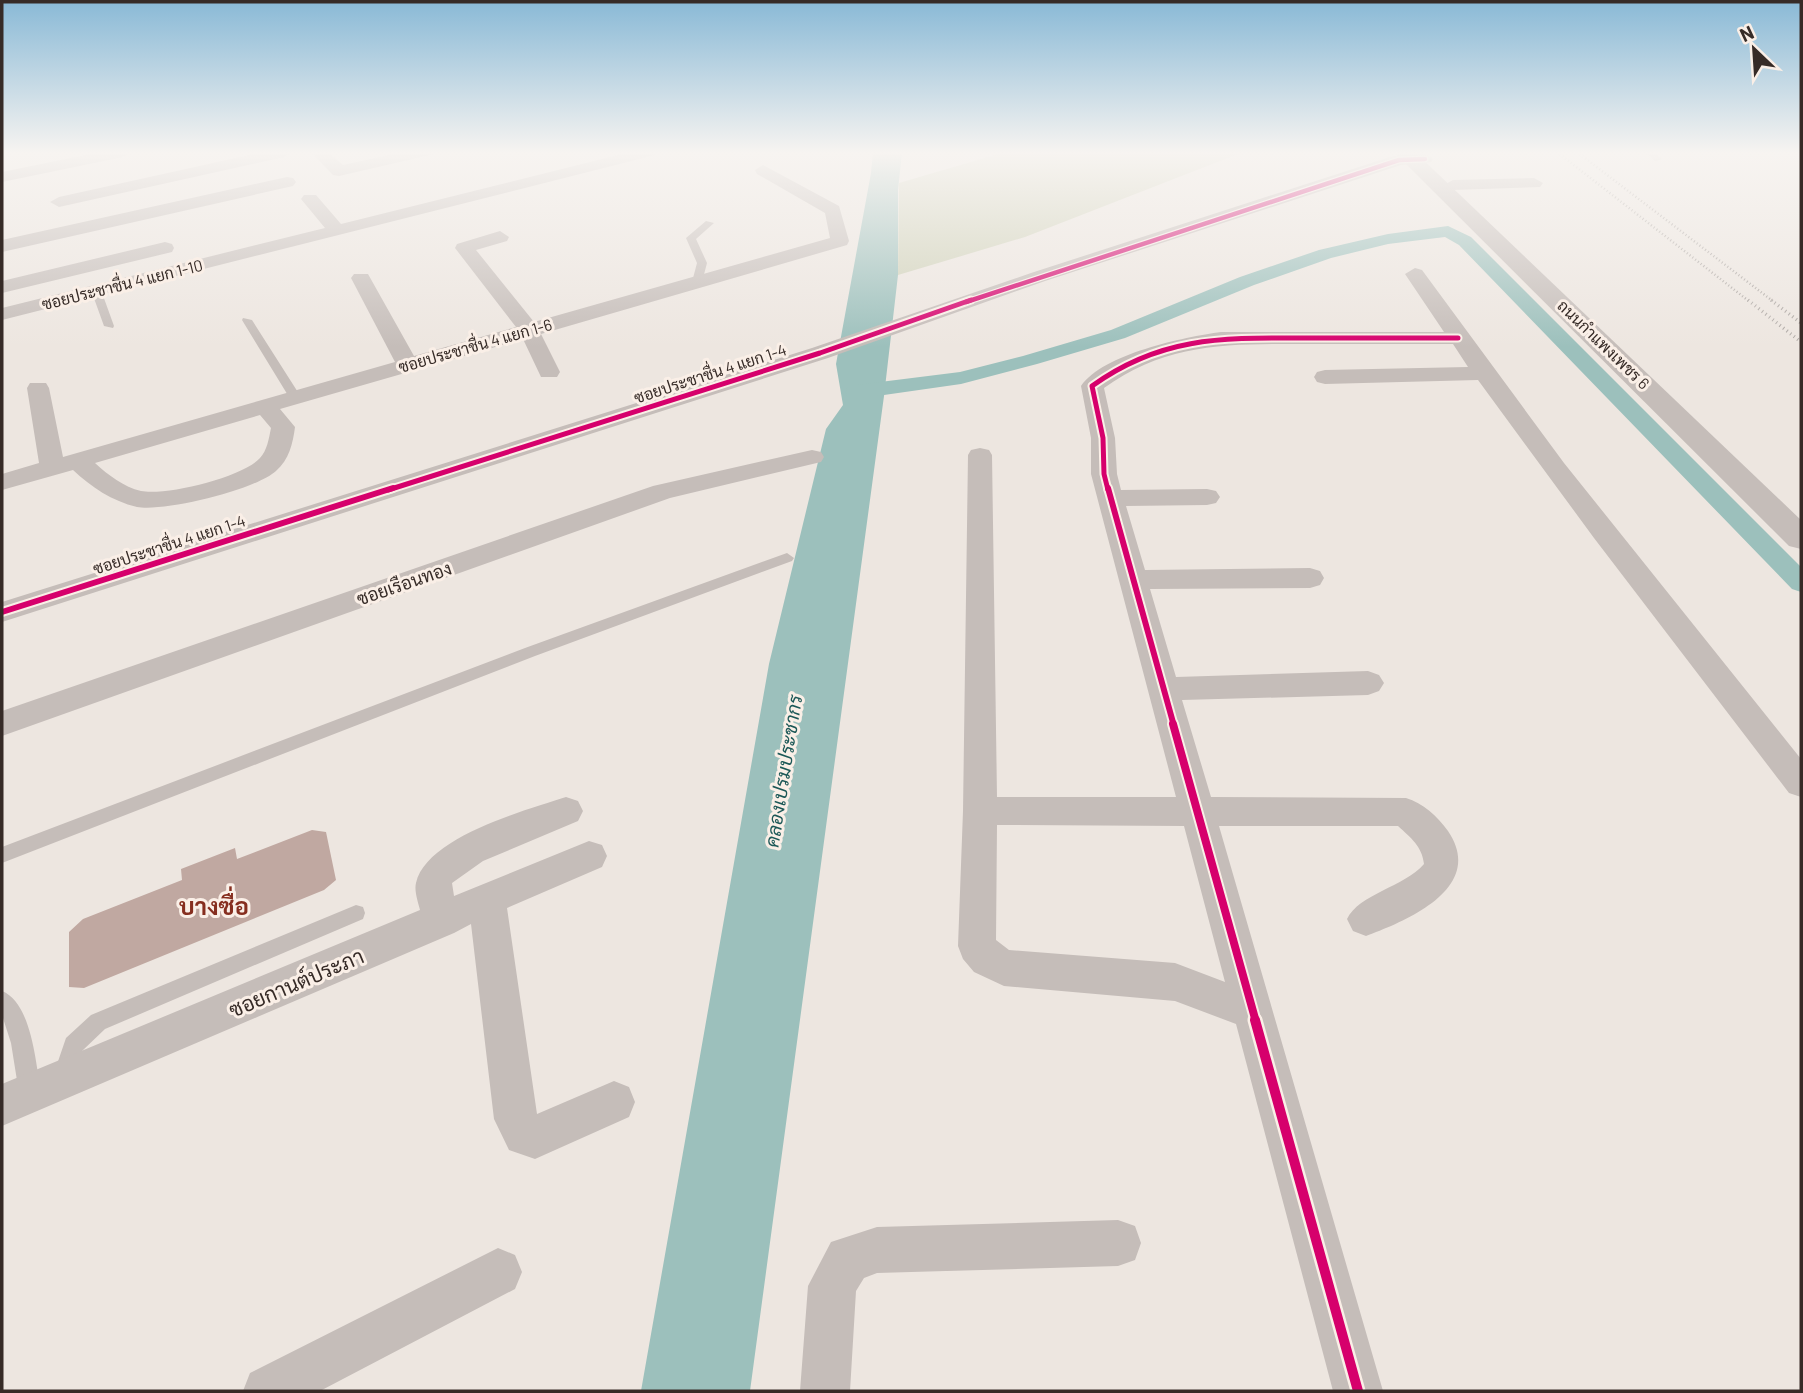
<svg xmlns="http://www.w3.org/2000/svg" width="1803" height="1393" viewBox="0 0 1803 1393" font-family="Barlow,Sarabun,sans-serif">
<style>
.green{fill:#d0d2ba}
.water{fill:#9cc0bc}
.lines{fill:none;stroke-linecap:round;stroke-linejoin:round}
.canal{fill:#9cc0bc;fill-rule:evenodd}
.building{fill:#c0a8a1}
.service{fill:#c5bdb9;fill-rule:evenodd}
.minor{fill:#c5bdb9;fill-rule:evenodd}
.tertiary{fill:#c5bdb9;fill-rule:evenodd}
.rail-far1{stroke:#ada7a3;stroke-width:2.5;stroke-dasharray:1 2.5;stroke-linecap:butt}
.rail{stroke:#ada7a3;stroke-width:3.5;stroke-dasharray:1 3.5;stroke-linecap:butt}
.cycleway-far4-casing{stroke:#faefe7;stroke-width:7}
.cycleway-far3-casing{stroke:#faefe7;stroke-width:9}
.cycleway-far2-casing{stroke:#faefe7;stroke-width:10}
.cycleway-far1-casing{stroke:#faefe7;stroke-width:12}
.cycleway-casing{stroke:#faefe7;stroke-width:15}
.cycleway-far4{stroke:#d6006c;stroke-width:4.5}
.cycleway-far3{stroke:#d6006c;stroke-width:5}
.cycleway-far2{stroke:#d6006c;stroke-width:6}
.cycleway-far1{stroke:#d6006c;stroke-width:8}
.cycleway{stroke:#d6006c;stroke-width:10}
.labels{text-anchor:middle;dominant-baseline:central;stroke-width:6;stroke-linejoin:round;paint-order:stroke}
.far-street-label{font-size:16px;fill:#362b27;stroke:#faefe7}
.street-label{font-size:18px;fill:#362b27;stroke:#faefe7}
.water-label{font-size:19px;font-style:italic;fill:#1c5857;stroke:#faefe7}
.near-street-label{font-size:21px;fill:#362b27;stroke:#faefe7}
.district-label{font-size:24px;font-weight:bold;fill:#862e1f;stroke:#faefe7}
</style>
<rect width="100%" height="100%" fill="#ede6e0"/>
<path class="green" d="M1005 152H1243L1025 237 898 275 899 183Z"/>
<path class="water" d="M873 152H902L898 190V275L884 396 750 1391H641L769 664 826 429 843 405 836 364 871 173Z"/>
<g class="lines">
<path class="canal" d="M1448 226 1471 237 1801 567V592L1792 589 1459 245 1445 237 1388 244 1331 258 1254 285 1125 338 1037 364 961 384 856 399 848 397 845 392 848 387 856 385 960 372 1023 356 1111 330 1240 277 1319 250 1388 234Z"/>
</g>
<path class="building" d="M312 830 326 832 336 880 324 890 84 988 69 987V932L83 919 182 880 181 869 235 848 237 859Z"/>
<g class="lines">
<path class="service" d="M1644 152H1653L1662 159 1655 161Z
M706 221 714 223 696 239 707 263 702 282 697 285 692 282 697 263 686 238Z
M96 287 101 290 114 326 113 328 104 326 91 290Z
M243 318 252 320 301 397 299 399H291L289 397 242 320Z
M787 553 794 558 792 561 535 656 2 863V847L525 648Z
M356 905 363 907 365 913 363 919 105 1029 82 1051 71 1083 64 1087 57 1083 53 1076 66 1038 91 1015Z
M2 991C32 1003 36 1065 41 1093L38 1101 30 1104 22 1101 19 1093 11 1043 2 1015Z"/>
<path class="minor" d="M100 152H131L123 157 2 182V172Z
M263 152H292L284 157 59 207 50 202 59 197Z
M311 152H328L343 165 403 152H432L430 155 339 176 333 175Z
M630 152H657L655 155 2 320V308L325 228 301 199 304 195H316L341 224Z
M1425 154 1433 159 1431 162 1401 165 1045 281 828 358 2 622V602L812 348 1031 273 1393 156Z
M763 165 839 206 849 241 847 245 541 334 560 372 557 377H541L523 339 280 409 295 427C293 443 289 460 276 471 255 490 165 512 137 507 112 501 91 487 73 470L2 490V474L39 463 27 388 30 383H46L49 388 63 457 395 362 351 278 354 274H368L414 356 516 327 455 248 457 244 500 231 509 237 507 241 476 250 534 322 830 238 825 213 757 174 755 170ZM260 415 271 428C269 438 267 451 260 458 243 477 166 496 141 491 124 487 108 475 95 463Z
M287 177 293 178 296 182 293 186 2 252V240Z
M1534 178 1543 183 1540 187 1453 190 1444 185 1453 180Z
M165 242 172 244 174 248 172 252 2 293V281Z
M1415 268 1422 270 1564 463 1801 759V797L1789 793 1594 538 1478 380 1325 384 1317 382 1314 377 1317 372 1325 370 1468 367 1453 344C1406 344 1360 344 1314 344 1237 344 1170 340 1104 388L1115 438 1117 474 1121 490 1207 489 1216 491 1220 497 1216 503 1207 505 1126 506 1145 570 1310 568 1320 571 1324 578 1320 585 1310 588 1150 589 1176 677 1368 671 1379 675 1384 683 1379 691 1368 695 1182 700 1211 797 1406 798C1423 803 1437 816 1448 831 1486 887 1409 920 1366 936L1353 931 1347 919C1359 894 1404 887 1424 864 1422 846 1411 838 1398 826H1219L1383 1391H1333L1236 1024 1175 1001 1004 986 974 972 963 959 958 946 963 811 968 455 971 450 980 448 989 450 992 455 997 797H1176L1091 474V438L1081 386C1103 354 1184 337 1221 332H1444L1405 274ZM997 825 1184 826 1225 982 1175 963 1009 950 996 940Z
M812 450 821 452 824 457 821 462 670 498 2 736V711L653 486Z
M566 797 578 801 583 811 578 821 483 861 452 883 454 896 589 841 602 845 607 856 602 867 507 908 537 1114 614 1081 629 1087 635 1102 629 1117 535 1159 509 1150 494 1119 471 924 454 933 2 1126V1084L420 910C418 902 414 891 416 883 426 837 526 810 566 797Z
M1118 1220 1135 1226 1141 1243 1135 1260 1118 1266 877 1273 864 1278 856 1291 850 1391H800L808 1286 831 1242 877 1227Z
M498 1248 515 1255 522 1272 515 1289 320 1391H243L250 1373Z"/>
<path class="tertiary" d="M1394 152H1415L1801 520V549L1789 546Z"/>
<path class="rail-far1" d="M1557 152 1750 302
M1577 152 1774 302"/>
<path class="rail" d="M1748 300 1801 342
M1771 300 1801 323"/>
<g class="cycleway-far4-casing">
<path id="cycleway-far4" d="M966 302 1399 160 1425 159"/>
</g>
<g class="cycleway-far3-casing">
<path id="cycleway-far3" d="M388 490 820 353 971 300
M1108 490 1104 474 1103 438 1092 386C1164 334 1229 338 1313 338 1361 338 1410 338 1458 338"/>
</g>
<g class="cycleway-far2-casing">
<path id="cycleway-far2" d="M1108 488 1174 726
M2 612 393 488"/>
</g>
<g class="cycleway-far1-casing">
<path id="cycleway-far1" d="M1173 724 1256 1022"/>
</g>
<g class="cycleway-casing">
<path id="cycleway" d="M1255 1020 1358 1391"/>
</g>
<use href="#cycleway-far4" class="cycleway-far4"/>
<use href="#cycleway-far3" class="cycleway-far3"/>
<use href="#cycleway-far2" class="cycleway-far2"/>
<use href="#cycleway-far1" class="cycleway-far1"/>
<use href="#cycleway" class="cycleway"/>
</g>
<linearGradient id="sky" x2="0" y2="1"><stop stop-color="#89b9d6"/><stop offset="0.44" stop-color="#f7f4f1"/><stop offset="1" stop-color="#f7f4f1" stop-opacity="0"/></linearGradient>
<rect width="1803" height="347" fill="url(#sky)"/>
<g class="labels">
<g class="far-street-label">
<text transform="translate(122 284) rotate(-14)">ซอยประชาชื่น 4 แยก 1-10</text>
<text transform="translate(1604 344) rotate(44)">ถนนกำแพงเพชร 6</text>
<text transform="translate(475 345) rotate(-16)">ซอยประชาชื่น 4 แยก 1-6</text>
<text transform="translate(710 373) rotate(-18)">ซอยประชาชื่น 4 แยก 1-4</text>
<text transform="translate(169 544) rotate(-18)">ซอยประชาชื่น 4 แยก 1-4</text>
</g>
<g class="street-label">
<text transform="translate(404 583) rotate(-19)">ซอยเรือนทอง</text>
</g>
<g class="water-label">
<text transform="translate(783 771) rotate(-81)">คลองเปรมประชากร</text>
</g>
<g class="near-street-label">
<text transform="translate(296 982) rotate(-23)">ซอยกานต์ประภา</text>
</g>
<g class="district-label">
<text x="214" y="905">บางซื่อ</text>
</g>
</g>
<rect width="1803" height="1393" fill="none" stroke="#362b27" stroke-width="7"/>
<g transform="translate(1754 49) rotate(335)" stroke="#faefe7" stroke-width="5" paint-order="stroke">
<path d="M0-5L12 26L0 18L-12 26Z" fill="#362b27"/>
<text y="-10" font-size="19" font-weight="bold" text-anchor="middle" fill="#362b27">N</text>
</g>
</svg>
